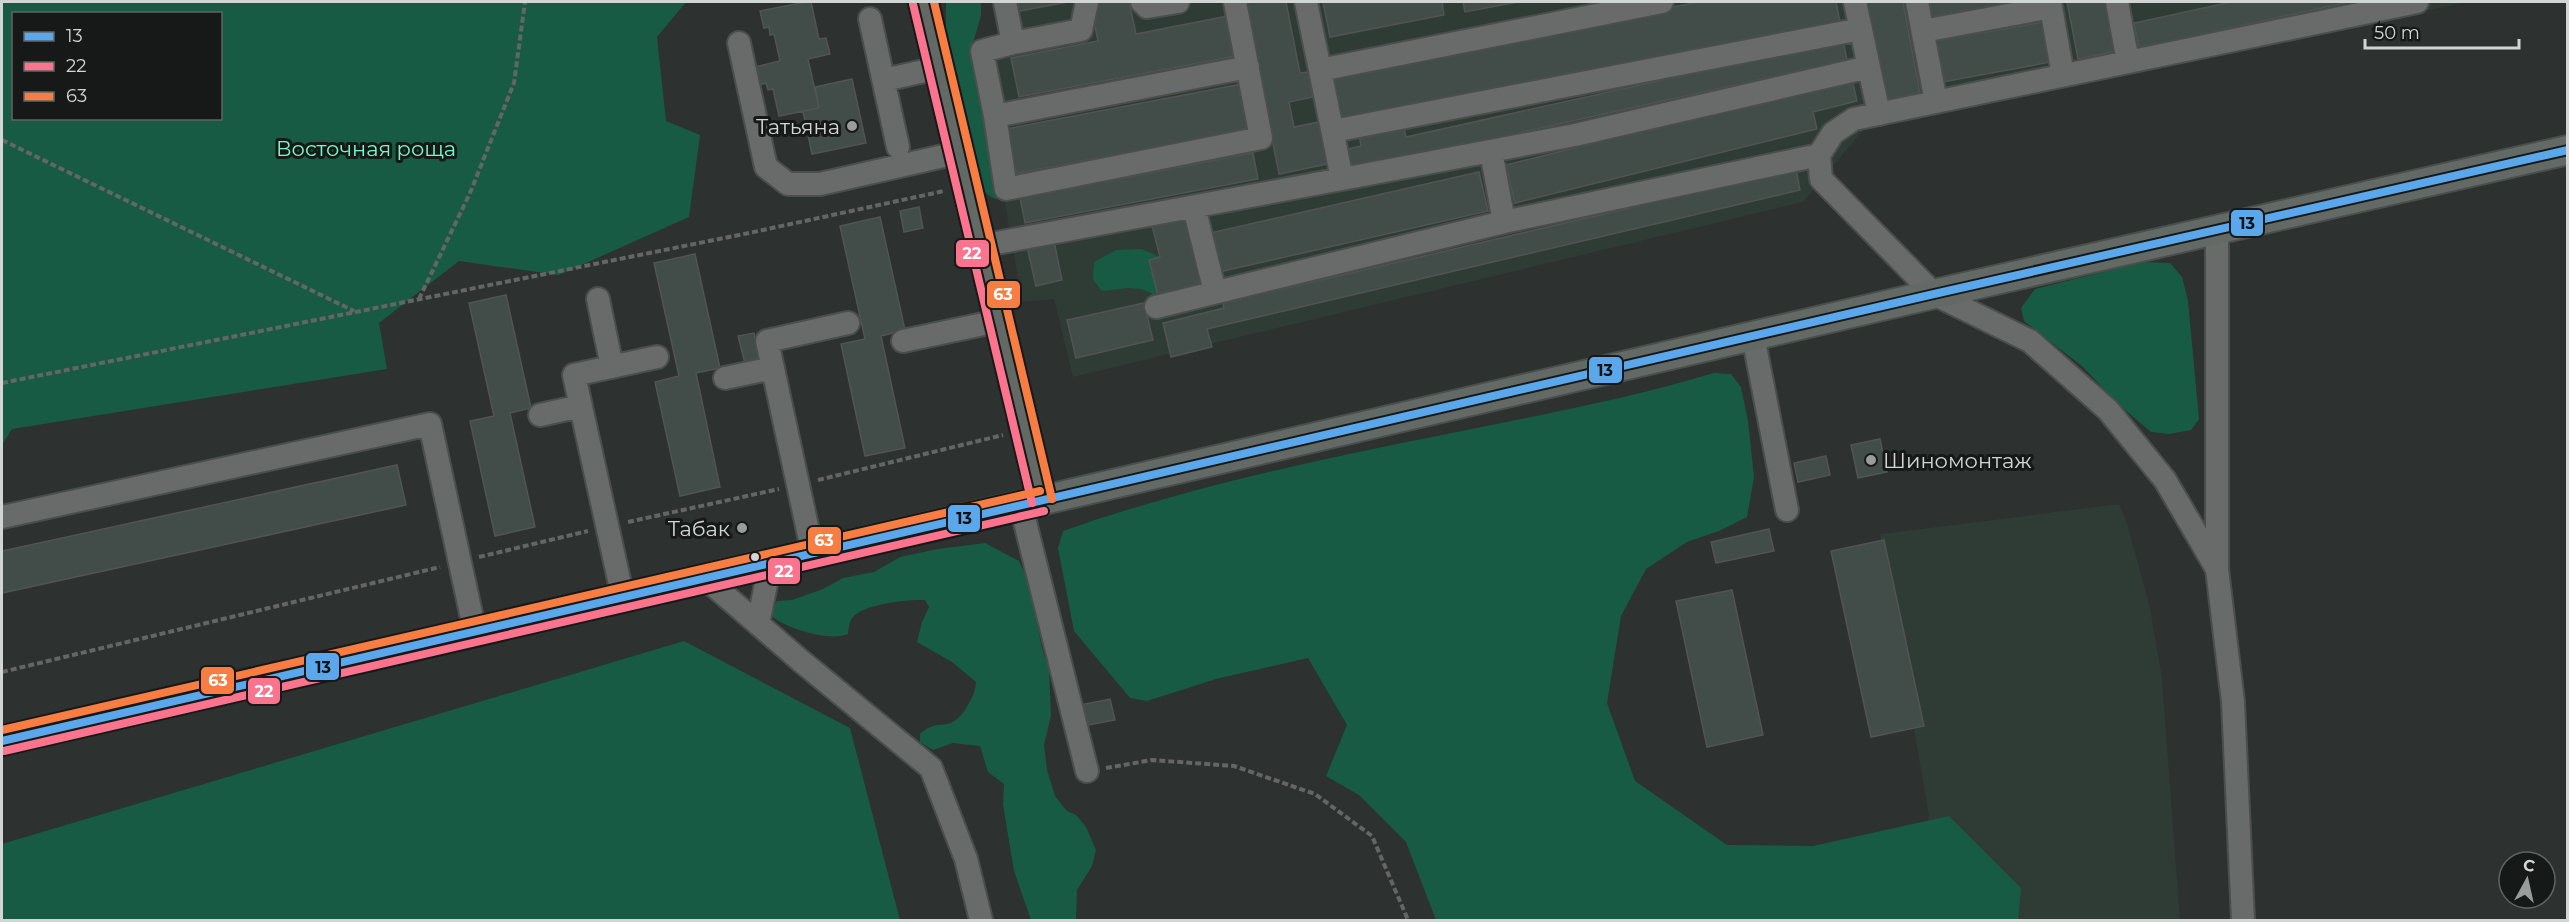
<svg xmlns="http://www.w3.org/2000/svg" width="2569" height="922" viewBox="0 0 2569 922" font-family="Montserrat,sans-serif">
<style>
.built{fill:#2f3b35}
.green{fill:#175b45;fill-rule:evenodd}
.building{fill:#424d49;stroke:#515452;stroke-width:1.5}
.lines{fill:none;stroke-linecap:round;stroke-linejoin:round}
.minor-casing{stroke:#4a4e4c;stroke-width:26}
.major-casing{stroke:#4a4e4c;stroke-width:32}
.path{stroke:#636665;stroke-width:4;stroke-dasharray:6 3;stroke-linecap:butt}
.minor{stroke:#686b6a;stroke-width:22}
.major{stroke:#636a66;stroke-width:28}
.bus-1-casing{stroke:#161918;stroke-width:12}
.bus-2-casing{stroke:#161918;stroke-width:12}
.bus-3-casing{stroke:#161918;stroke-width:12}
.bus-1{stroke:#5aa8eb;stroke-width:8}
.bus-2{stroke:#fc738d;stroke-width:8}
.bus-3{stroke:#f77d43;stroke-width:8}
.poi-dot{fill:#989c9a;stroke:#161918;stroke-width:2}
.bus-dot{fill:#d1d5d3;stroke:#161918;stroke-width:2}
.labels{text-anchor:middle;dominant-baseline:central;stroke-width:6;stroke-linejoin:round;paint-order:stroke}
.poi-label{font-size:21px;fill:#d1d5d3;stroke:#161918;text-anchor:end}
.park-label{font-size:21px;fill:#74fbc9;stroke:#161918}
.line-badge{stroke:#161918;stroke-width:2}
.badge-label{font-size:16px;text-anchor:middle;font-weight:bold;fill:#fff}
.pale-badge-label{font-size:16px;text-anchor:middle;font-weight:bold;fill:#111}
</style>
<rect width="100%" height="100%" fill="#2d312f"/>
<path class="built" d="M991 2H2467L1863 130 1803 202 1073 377 1054 299 1022 302 981 64 1003 57Z
M2119 504 2127 523 2150 608 2162 678 2180 920H1905L1929 816 1880 534Z"/>
<path class="green" d="M2 2H686L657 37 666 121 700 135 689 217 559 275 459 261 379 323 387 369 12 429 2 445ZM14 14H220V118H14Z
M946 2H981V16L973 43 1007 199C995 201 989 197 981 188L946 87Z
M1141 249 1160 257 1149 260 1158 296 1141 289 1129 288 1102 291 1093 280 1094 262 1116 250Z
M2143 262 2170 263 2182 277 2188 301 2199 419 2191 430 2169 434 2151 432 2118 404 2083 367 2024 321 2021 308 2035 289Z
M1714 373 1731 374 1741 387 1748 421 1754 477 1747 517 1719 531 1687 542 1646 569 1621 616 1607 703 1635 781 1727 845 1813 846 1949 816 2021 888 2018 920H1436L1406 842 1359 795 1326 776 1347 725 1308 658 1216 679 1147 701 1130 698 1074 631 1058 548 1063 531C1187 487 1322 459 1452 433 1540 415 1628 399 1714 373Z
M985 543 1019 561 1029 583 1042 648 1049 669 1051 716 1044 745 1047 770 1055 796 1067 811 1076 815 1086 827 1096 850 1092 866 1077 890 1076 920H1031L1014 871 1003 805 1004 784 988 772 980 746 953 743 933 750 920 742V734C941 715 949 737 968 705 973 696 975 692 976 682L952 662 917 642 922 622 929 607 925 600C909 599 864 604 853 617 849 621 849 628 848 634 831 642 787 629 773 617L772 609 777 601 792 600 823 589 843 578 874 572 900 557 938 549Z
M684 641 850 728 900 920H2V844Z"/>
<path class="building" d="M806 2H811L819 39 826 38 830 54 808 59 819 108 779 116 773 89 768 90 766 83 759 85 755 67 780 61 774 34 770 35 769 27 764 28 760 11Z
M1013 2H1068L1015 12Z
M1090 2H1129L1136 34 1228 16 1236 56 1019 97 1011 58 1098 41Z
M1245 2H1286L1300 73 1308 72 1313 97 1289 102 1294 127 1319 122 1328 164 1279 174Z
M1323 2H1442L1444 15 1330 37Z
M1463 2H1518L1465 12Z
M1699 2H1836L1840 22 1341 119 1332 73Z
M1862 2H1903L1920 93 1881 101Z
M1926 2H2011L1929 17Z
M2067 2H2107L2117 51 2078 59Z
M2231 2H2349L2139 48 2134 23Z
M2044 22 2051 62 1943 82 1935 41Z
M1843 40 1847 60 1348 171 1343 150 1361 146 1359 134 1403 125 1406 137Z
M852 79 866 143 812 154 803 111 819 108 815 87Z
M1852 79 1857 101 1813 112 1817 129 1515 203 1506 165Z
M1242 84 1251 129 1014 174 1006 129Z
M1253 153 1258 179 1025 223 1020 198Z
M1796 169 1800 190 1207 329 1212 347 1171 357 1163 323 1224 308 1223 303Z
M1479 172 1488 211 1219 272 1210 233Z
M919 207 923 228 904 232 900 211Z
M1190 212 1207 284 1158 296 1149 260 1160 257 1151 222Z
M880 217 905 330 881 336 905 448 865 456 841 344 865 339 840 226Z
M1054 241 1062 280 1036 286 1027 247Z
M695 254 720 368 696 373 720 487 680 496 655 382 679 376 654 263Z
M506 295 531 408 510 413 535 527 495 536 470 421 494 416 469 303Z
M1144 303 1153 340 1076 358 1067 320Z
M754 333 761 361 745 364 738 336Z
M1880 439 1887 472 1858 478 1851 445Z
M1826 456 1830 475 1798 482 1794 463Z
M397 465 406 505 2 593V551Z
M745 523 747 531 740 533 737 525Z
M1769 529 1774 551 1716 563 1711 542Z
M1884 540 1924 726 1871 737 1831 551Z
M1732 590 1763 735 1707 747 1676 601Z
M1110 699 1115 720 1079 727 1074 706Z"/>
<g class="lines">
<g class="minor-casing">
<path id="minor" d="M1005 2 1013 43 982 51 995 116 1248 67
M1142 2 1147 7 1178 2
M1306 2 1320 70
M1855 2 1879 114
M1917 2 1936 102
M2050 2 2063 75
M2117 2 2128 62
M870 19 898 147
M1923 31 2051 7
M739 43 766 167 788 184H820L957 153
M1013 43 1081 30 1087 2
M884 80 938 68
M995 116 1006 189 1261 138 1235 2
M1333 131 1861 29
M1491 151 1504 222
M1342 179 1575 135 1869 67
M1194 207 1215 292
M2217 229V569L2233 702 2243 920
M980 246 1342 179 1320 70 1662 2
M598 299 612 367
M1156 307 1504 222 1819 155
M1753 336 1787 510
M903 341 998 321
M725 378 773 368
M540 415 581 406
M1021 506 1087 771
M2 517 430 424 475 632
M813 554 767 341 848 323
M2217 569 2165 480 2108 410 2030 341 1934 294 1821 179 1819 155 1833 133 1854 119 2417 2
M706 579 801 661 931 768 966 859 981 920
M623 598 574 375 657 357
M758 624 770 564"/>
</g>
<g class="major-casing">
<path id="major" d="M923 2 1042 501
M2 741 1934 294 2568 150"/>
</g>
<path class="path" d="M2 140 354 311
M419 299 470 193 514 83 525 2
M2 383 749 233 944 191
M818 480 1003 435
M628 522 779 489
M479 557 588 531
M2 672 440 567
M1106 768 1152 760 1234 766 1315 794 1372 836 1408 920"/>
<use href="#minor" class="minor"/>
<use href="#major" class="major"/>
<g class="bus-1-casing">
<path id="bus-1" d="M2 741 1934 294 2568 150"/>
</g>
<g class="bus-2-casing">
<path id="bus-2" d="M913 4 1032 503
M4 751 1044 511"/>
</g>
<g class="bus-3-casing">
<path id="bus-3" d="M934 2 1052 499
M2 730 1040 491"/>
</g>
<use href="#bus-1" class="bus-1"/>
<use href="#bus-2" class="bus-2"/>
<use href="#bus-3" class="bus-3"/>
</g>
<g class="poi-dot">
<circle cx="852" cy="126" r="6"/>
<circle cx="1871" cy="460" r="6"/>
<circle cx="742" cy="528" r="6"/>
</g>
<circle class="bus-dot" cx="755" cy="557" r="5"/>
<g class="labels">
<g class="poi-label">
<text x="840" y="126">Татьяна</text>
<text x="1883" y="460" text-anchor="start">Шиномонтаж</text>
<text x="730" y="528">Табак</text>
</g>
<g class="park-label">
<text x="366" y="148">Восточная роща</text>
</g>
</g>
<g class="line-badge">
<rect x="2230" y="209" width="34" height="28" rx="6" fill="#5aa8eb"/>
<rect x="955" y="239" width="35" height="29" rx="6" fill="#fc738d"/>
<rect x="986" y="280" width="35" height="29" rx="6" fill="#f77d43"/>
<rect x="1588" y="356" width="35" height="28" rx="6" fill="#5aa8eb"/>
<rect x="947" y="504" width="34" height="29" rx="6" fill="#5aa8eb"/>
<rect x="807" y="526" width="35" height="29" rx="6" fill="#f77d43"/>
<rect x="767" y="557" width="34" height="28" rx="6" fill="#fc738d"/>
<rect x="305" y="652" width="35" height="29" rx="6" fill="#5aa8eb"/>
<rect x="200" y="666" width="35" height="29" rx="6" fill="#f77d43"/>
<rect x="247" y="677" width="34" height="28" rx="6" fill="#fc738d"/>
</g>
<g class="badge-label">
<text x="972" y="259">22</text>
<text x="1003" y="300">63</text>
<text x="824" y="546">63</text>
<text x="784" y="577">22</text>
<text x="218" y="686">63</text>
<text x="264" y="697">22</text>
</g>
<g class="pale-badge-label">
<text x="2247" y="229">13</text>
<text x="1605" y="376">13</text>
<text x="964" y="524">13</text>
<text x="323" y="673">13</text>
</g>
<rect width="2569" height="922" fill="none" stroke="#d1d5d3" stroke-width="6"/>
<rect x="12" y="12" width="210" height="108" fill="#161918" stroke="#616463" stroke-width="1.5"/>
<rect x="24" y="32" width="30" height="9" fill="#5aa8eb" stroke="#616463" stroke-width="1.5"/>
<text x="66" y="42" font-size="18" fill="#d1d5d3">13</text>
<rect x="24" y="62" width="30" height="9" fill="#fc738d" stroke="#616463" stroke-width="1.5"/>
<text x="66" y="72" font-size="18" fill="#d1d5d3">22</text>
<rect x="24" y="92" width="30" height="9" fill="#f77d43" stroke="#616463" stroke-width="1.5"/>
<text x="66" y="102" font-size="18" fill="#d1d5d3">63</text>
<g transform="translate(2527 880) rotate(8)"><circle r="28" fill="#161918" stroke="#616463" stroke-width="1.5"/>
<path d="M0-4.5L10 22L0 15L-10 22Z" fill="#989c9a"/>
<text y="-9" font-size="16" font-weight="bold" text-anchor="middle" fill="#d1d5d3">С</text>
</g>
<path d="M2365 39v9h154v-9" fill="none" stroke="#d1d5d3" stroke-width="3"/>
<text x="2374" y="39" font-size="18" fill="#d1d5d3" stroke="#161918" stroke-width="4.5" paint-order="stroke">50 m</text>
</svg>
